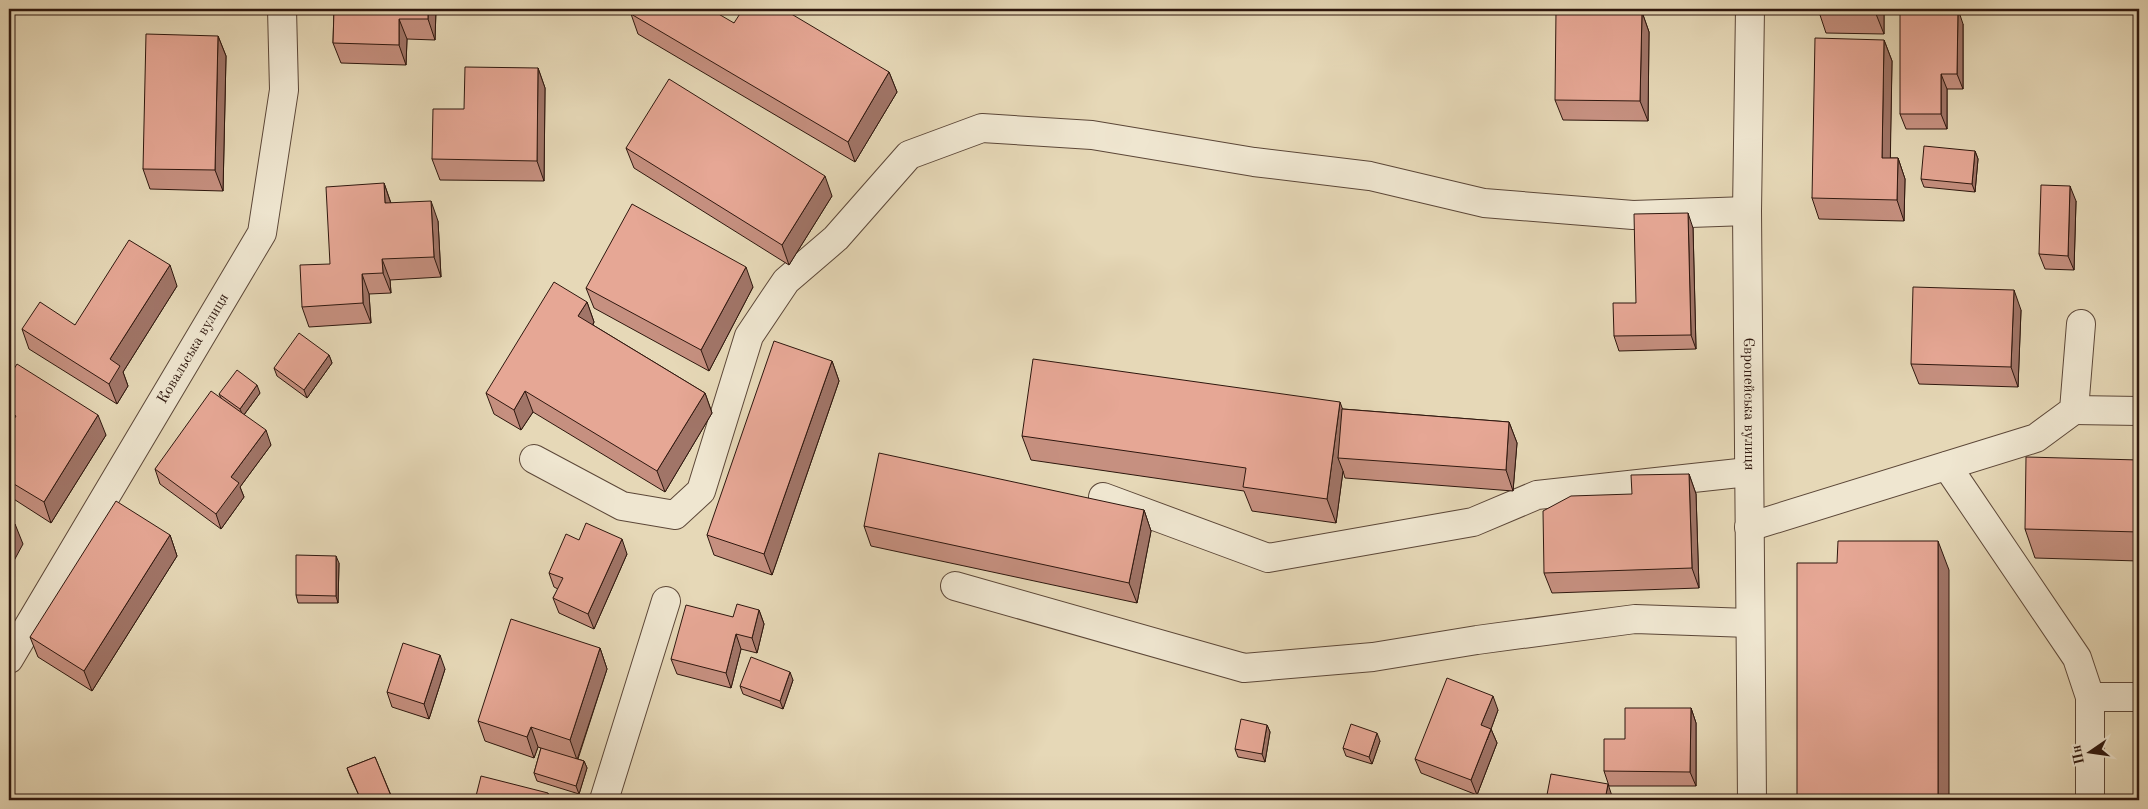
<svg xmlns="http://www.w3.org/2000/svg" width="2148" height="809" viewBox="0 0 2148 809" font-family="'Old Standard TT',serif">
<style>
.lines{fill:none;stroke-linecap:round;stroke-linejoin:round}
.minor-casing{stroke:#5c4738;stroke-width:30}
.minor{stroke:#efe6d0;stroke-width:28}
.wall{fill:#c69080;stroke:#2e170e}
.shaded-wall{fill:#a17568;stroke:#2e170e}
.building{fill:#e6a795;stroke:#2e170e}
.labels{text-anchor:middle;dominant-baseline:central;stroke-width:4;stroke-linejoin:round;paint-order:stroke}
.street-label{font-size:15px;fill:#2e170e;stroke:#efe6d0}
</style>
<rect width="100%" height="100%" fill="#e6d8b7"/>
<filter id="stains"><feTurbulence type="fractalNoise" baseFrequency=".004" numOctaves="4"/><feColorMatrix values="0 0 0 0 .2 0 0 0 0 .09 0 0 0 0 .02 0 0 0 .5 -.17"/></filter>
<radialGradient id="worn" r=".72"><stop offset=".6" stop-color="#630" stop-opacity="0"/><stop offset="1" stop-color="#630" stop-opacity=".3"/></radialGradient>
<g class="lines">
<g class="minor-casing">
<g id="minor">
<path id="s1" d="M1750 9 1747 211 1752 800"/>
<path d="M2074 410 2139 411"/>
<path d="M534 459 622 506 675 515 701 491 749 336 786 281 836 238 909 155 982 128 1092 135 1254 162 1370 176 1484 203 1633 215 1747 211"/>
<path d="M1947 466 2077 658 2090 697V800"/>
<path d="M1103 497 1268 558 1473 522 1537 495 1748 472"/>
<path d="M1749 527 2036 438 2074 410 2081 324"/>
<path d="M955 586 1244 668 1373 657 1477 640 1635 619 1749 623"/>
<path id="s2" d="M9 659 262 233 284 90 282 9"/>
<path d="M2090 697H2139"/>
<path d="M604 800 666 601"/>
</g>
</g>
<use href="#minor" class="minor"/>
</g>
<path class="wall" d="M334 9H436L435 40 407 39 406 65 341 63 333 43Z
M1819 9H1884V34L1826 33 1819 12Z
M1642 12 1649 32 1648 121 1563 120 1555 100Z
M631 14 734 23 889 72 897 92 855 162 638 34Z
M1963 24V89H1947V129H1906L1900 114Z
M218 36 226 56 223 191 150 189 143 169Z
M1884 40 1892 61 1890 158H1898L1905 179 1904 221 1819 219 1812 198Z
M538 68 545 88 544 181 440 180 432 159 464 109Z
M626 148 832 196 789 265 634 168Z
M1975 151 1978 159 1975 192 1924 187 1921 179Z
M384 183 391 203 438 221 441 277 390 280 391 293 369 294 371 323 309 327 302 307Z
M2076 201 2074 270 2045 269 2039 254Z
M1693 228 1696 349 1619 351 1614 336 1636 303Z
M177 286 123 372 128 386 117 404 29 349 22 329 75 325Z
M753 287 709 371 594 308 586 288Z
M587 302 594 322 593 325 705 393 712 413 665 492 533 412 521 430 494 414 486 393Z
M2021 310 2018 387 1919 384 1911 364Z
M329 355 332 363 307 398 277 376 274 368Z
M832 361 839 381 772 575 714 555 707 535Z
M9 377 106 435 51 523 9 496Z
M260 393 244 415 271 445 240 487 244 497 221 529 160 484 155 469 221 398 219 394Z
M1343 409 1509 422 1517 443 1513 491 1345 478 1343 471 1336 523 1252 511 1244 491 1031 460 1022 436Z
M2139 460V561L2035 558 2025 529Z
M1689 474 1696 494 1699 588 1552 593 1544 573 1632 494Z
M1144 510 1151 531 1137 603 871 546 864 526Z
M170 535 177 556 92 691 38 657 30 637Z
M579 540 627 554 594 629 559 613 553 598 558 589 554 587 549 573Z
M339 563 338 603H298L296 595Z
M759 610 764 624 757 653 741 649 731 688 677 674 671 659 733 617Z
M600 648 607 669 578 759 584 761 587 768 579 794 537 781 534 773 541 748 538 747 534 758 485 741 478 721Z
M445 669 429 719 392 707 387 692Z
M793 680 783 709 743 694 740 686Z
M1691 708 1696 723V786H1609L1604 771 1625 739Z
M1498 710 1491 729 1497 743 1477 795 1421 773 1415 759Z
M1267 725 1270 732 1265 762 1238 757 1235 749Z
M1380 741 1372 764 1346 756 1343 748Z
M375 757 393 800H361L350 776 347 768Z"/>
<path class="shaded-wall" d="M428 9H436L435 40 428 19Z
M1876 9H1884V34L1876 14Z
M1958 9 1963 24V89L1957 74Z
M1642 12 1649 32 1648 121 1640 101Z
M399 19 407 39 406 65 399 45Z
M218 36 226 56 223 191 215 170Z
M1884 40 1892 61 1890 179 1882 158Z
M538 68 545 88 544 181 537 161Z
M889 72 897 92 855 162 848 142Z
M1941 74 1947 89V129L1941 114Z
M1975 151 1978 159 1975 192 1972 184Z
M1898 158 1905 179 1904 221 1897 200Z
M825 176 832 196 789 265 782 245Z
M384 183 391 204 385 203Z
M2070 186 2076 201 2074 270 2068 256Z
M431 201 438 221 441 277 434 257Z
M1688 213 1693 228 1696 349 1691 335Z
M382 259 390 280 391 293 383 273Z
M170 265 177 286 123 372 128 386 117 404 109 384 110 359Z
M746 267 753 287 709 371 701 350Z
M362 274 369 294 371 323 363 303Z
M2014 290 2021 310 2018 387 2011 367Z
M587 302 594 322 586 336 578 316Z
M329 355 332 363 307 398 304 390Z
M832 361 839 381 772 575 764 554Z
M257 385 260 393 243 416 240 409Z
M525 391 533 412 521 430 514 410Z
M705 393 712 413 665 492 657 471Z
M1340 402 1349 427 1338 458 1343 471 1336 523 1327 499Z
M98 415 106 435 51 523 44 502Z
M1509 422 1517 443 1513 491 1506 470Z
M266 430 271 445 240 487 244 497 221 529 216 514 231 477Z
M1689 474 1696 494 1699 588 1692 568Z
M1144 510 1151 531 1137 603 1129 583Z
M15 524 23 544 9 570V536Z
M170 535 177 556 92 691 84 671Z
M622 539 627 554 594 629 588 614Z
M1938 541 1949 570V800H1938Z
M336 556 339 563 338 603 336 596Z
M759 610 764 624 757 653 752 638Z
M736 634 741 649 731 688 726 673Z
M600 648 607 669 577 760 570 740Z
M440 655 445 669 429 719 424 704Z
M790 672 793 680 783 709 780 701Z
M1493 696 1498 710 1487 740 1481 725Z
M1691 708 1696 723V786L1690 772Z
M1267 725 1270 732 1265 762 1262 754Z
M531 727 538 747 534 758 527 737Z
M1491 729 1497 743 1477 795 1471 780Z
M1377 733 1380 741 1372 764 1369 757Z
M584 761 587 768 579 794 576 786Z
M1608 784 1613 799V800H1605Z
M548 793 551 800H546Z"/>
<path class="building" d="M334 9H428V19H399V45L333 43Z
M634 9H710L734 23 743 9H783L889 72 848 142 631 14Z
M1819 9H1876V14L1819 12Z
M1900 9H1958L1957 74H1941V114H1900Z
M1556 11 1642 12 1640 101 1555 100Z
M146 34 218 36 215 170 143 169Z
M1815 38 1884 40 1882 158H1898L1897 200 1812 198Z
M465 67 538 68 537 161 432 159 433 109H464Z
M669 79 825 176 782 245 626 148Z
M1924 146 1975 151 1972 184 1921 179Z
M384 183 385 203 431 201 434 257 382 259 383 273 362 274 363 303 302 307 300 265 330 264 326 187Z
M2041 185 2070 186 2068 256 2039 254Z
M632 204 746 267 701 350 586 288Z
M1688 213 1691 335 1614 336 1613 303H1636L1634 214Z
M129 240 170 265 110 359 120 366 109 384 22 329 40 302 75 325Z
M554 282 587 302 578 316 705 393 657 471 525 391 514 410 486 393Z
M1913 287 2014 290 2011 367 1911 364Z
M299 333 329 355 304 390 274 368Z
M774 341 832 361 764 554 707 535Z
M1033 359 1340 402 1327 499 1243 487 1246 468 1022 436Z
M17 364 98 415 44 502 9 481V427L16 416 9 411V377Z
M237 370 257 385 240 409 219 394Z
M211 391 266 430 231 477 239 483 216 514 155 469Z
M1342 409 1509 422 1506 470 1338 458Z
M879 453 1144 510 1129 583 864 526Z
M2026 457 2139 460V532L2025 529Z
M1689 474 1692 568 1544 573 1543 511 1571 496 1632 494 1631 475Z
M116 501 170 535 84 671 30 637Z
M9 520 15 524 9 536Z
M586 523 622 539 588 614 553 598 563 578 549 573 566 534 579 540Z
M1838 541H1938V800H1797V563H1837Z
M296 555 336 556V596L296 595Z
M737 604 759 610 752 638 736 634 726 673 671 659 686 605 733 617Z
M511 619 600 648 570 740 531 727 527 737 478 721Z
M403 643 440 655 424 704 387 692Z
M751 657 790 672 780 701 740 686Z
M1447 678 1493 696 1481 725 1491 729 1471 780 1415 759Z
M1625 708H1691L1690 772 1604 771V739H1625Z
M1241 719 1267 725 1262 754 1235 749Z
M1351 724 1377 733 1369 757 1343 748Z
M541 748 584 761 576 786 534 773Z
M375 757 391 796 381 800H361L347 768Z
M1551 774 1608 784 1605 800H1546Z
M481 776 548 793 546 800H475Z
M682 798 691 800H682Z"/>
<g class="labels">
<g class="street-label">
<text stroke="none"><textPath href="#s2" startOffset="361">Ковальська вулиця</textPath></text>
<text stroke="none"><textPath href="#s1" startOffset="395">Європейська вулиця</textPath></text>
</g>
</g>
<rect width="2148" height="809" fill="none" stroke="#e6d8b7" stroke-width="30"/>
<rect x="10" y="10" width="2128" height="789" fill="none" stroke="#2e170e" stroke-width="2.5"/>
<rect x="15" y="15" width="2118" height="779" fill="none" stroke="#2e170e"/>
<g transform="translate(2090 752) rotate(257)" stroke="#efe6d0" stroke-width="4" paint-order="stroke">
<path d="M0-4L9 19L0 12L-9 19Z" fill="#2e170e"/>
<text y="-8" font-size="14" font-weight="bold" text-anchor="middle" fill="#2e170e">Пн</text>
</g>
<rect width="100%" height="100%" filter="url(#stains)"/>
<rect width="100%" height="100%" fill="url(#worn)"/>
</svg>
